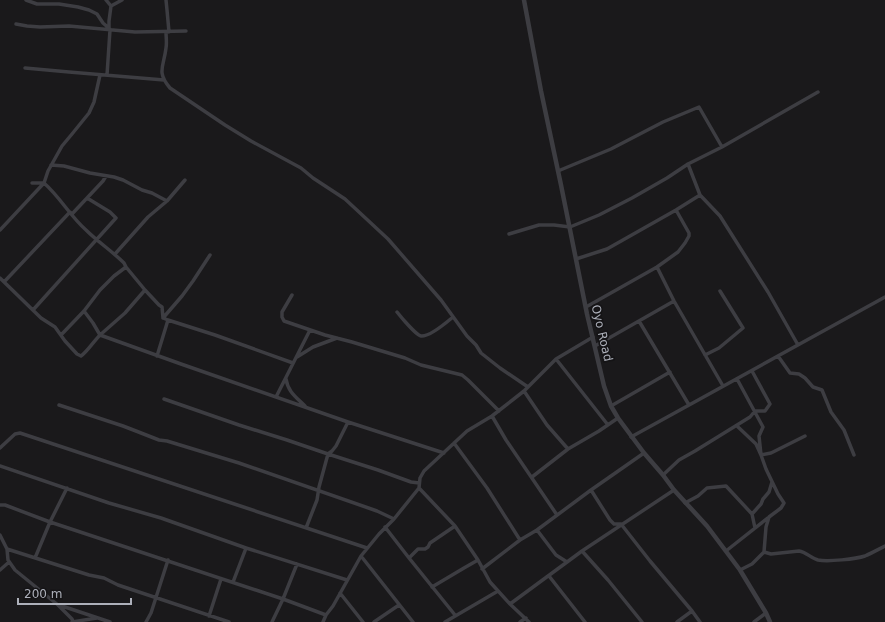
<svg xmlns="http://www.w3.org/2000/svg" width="885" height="622" viewBox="0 0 885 622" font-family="'DejaVu Sans',sans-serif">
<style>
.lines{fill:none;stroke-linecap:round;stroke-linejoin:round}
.minor{stroke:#3d3d42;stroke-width:3.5}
.tertiary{stroke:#3d3d42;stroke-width:4.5}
.labels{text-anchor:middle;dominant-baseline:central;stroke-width:3.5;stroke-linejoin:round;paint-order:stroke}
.street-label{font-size:12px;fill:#adb0ba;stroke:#151416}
</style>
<rect width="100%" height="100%" fill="#1a191b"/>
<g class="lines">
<path class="minor" d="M26 0 37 4H59L78 7 89 10 97 14 103 23 111 30
M106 0 111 6
M166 0 167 10 169 32
M16 24 27 26 40 27 69 26 135 32 186 31
M109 28V21L111 6 122 0
M166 32C166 37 167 43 166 48 164 66 156 72 170 88L225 125 251 141 301 168 313 178 345 199 388 239 441 300 467 336 476 345 481 353 500 368 528 387
M25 68 69 72 164 80
M107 75 110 30
M688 164 700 195 720 216 768 292 798 345
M51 165 64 166 90 173 114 177 123 180 142 190 152 193 167 201
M558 171 611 149 663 122 699 107 722 147
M32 183H44C60 197 70 216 86 230 98 242 112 251 124 263L126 267
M72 214 103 181 106 176
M0 230 44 183 48 171 62 146 72 134 89 113 94 102 100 75
M509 234 539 225H554L570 227 599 215 632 198 667 178 688 164 722 147 818 92
M115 254 148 217 167 201 185 180
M576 259 607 249 676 210 700 195
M657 267 674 301 723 386
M0 278 41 318 55 327 65 341 77 354 81 356C87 352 94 341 100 335L181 364 348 422 444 453
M4 282 70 212
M145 290 159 305 162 307 163 318
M292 295 282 312V317L284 321 325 335 352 342 405 358 421 365 462 375 468 380 499 411
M586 307 657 267 678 252 685 243 689 236V233L676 210
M33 310 116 218 110 212 87 198
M397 312C401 317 416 335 421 336 430 337 447 322 453 317
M168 320 215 335 293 363
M639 321 689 405
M61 335 84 311 100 290 114 276 126 267 145 290 125 313 100 335 93 323 84 311
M595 346 674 301
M705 355 719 348 743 328 720 291
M157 356 168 320 163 318 182 296 193 281 210 255
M778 356 790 373 799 374 805 378 813 387 822 390 831 412 844 430 854 455
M297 357 313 347 337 338
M556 359 608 425
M286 379C288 392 296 397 305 406
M737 379 763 427 759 436 761 455 766 469 778 494 784 503 781 508 769 517 766 527 764 552
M524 391 547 425 568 449
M276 397 310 330
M164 399 239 425 287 440 328 454 378 470 411 482 419 483
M59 405 123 426 136 431 159 440 167 441 239 463 377 511 394 519
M611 406 670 372
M492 416 506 440 557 515
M737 426 756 444 761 455 771 453 805 436
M631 437 885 297
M454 443 487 488 520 540
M0 448 15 434 20 433 367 548
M0 466 109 503 161 518 246 548 347 580
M663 475 679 460 695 451 750 417 755 411H765L770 404 752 371
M532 477 568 449 599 431 618 418
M419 488 455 526 478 560 490 582 510 604 529 622
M591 490 610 520 614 524H621L650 561 692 611
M685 503 698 496 707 488 726 486 752 514 755 528
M0 505H5L50 522 283 599 326 615
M752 514 761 504 763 499 769 492 772 482
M385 527 409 558 455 615
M306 528 317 500 319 487 328 454 332 451 336 446 348 422
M537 530 556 555 567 562
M0 535 7 549 8 560 15 570 58 605 72 619 73 622
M7 549 89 575 104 578 118 585 229 622
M582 551 608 580 642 622
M726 551 769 517
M361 556 413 622
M35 558 50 522 67 488
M409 558 418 549H425L428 547 430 543 455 526
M482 569 520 540 537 530 591 490 644 453
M0 570 9 562
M740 570 752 564 764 552 771 554 799 551C806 552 811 558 818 560 828 562 856 559 865 556 872 553 879 549 885 546
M549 576 585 622
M233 582 246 548
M432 587 464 568 478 560
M340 593 363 622
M510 604 582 551 674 490
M59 605 110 622
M209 616 221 579
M72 622 97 618
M146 622 151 613 168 560
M272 622 283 599 297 564
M323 622 326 615 333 606 361 556 379 534 394 519 419 488 420 478 424 471 467 431 492 416 524 391 556 359 593 337
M374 622 399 605
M445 622 498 591
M520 622 526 618
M677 622 692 611 700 622
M754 622 766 613"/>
<path class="tertiary" d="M524 0 541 91 561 185 587 314 604 386 611 406 618 418 644 453 663 475 674 490 707 526 740 570 766 613 770 622"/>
</g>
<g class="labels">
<g class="street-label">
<text transform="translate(602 333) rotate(77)">Oyo Road</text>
</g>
</g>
<path d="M18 598v6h113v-6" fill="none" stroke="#adb0ba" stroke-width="2"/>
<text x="24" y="598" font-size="12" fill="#adb0ba" stroke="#151416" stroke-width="3" paint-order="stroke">200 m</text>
</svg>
